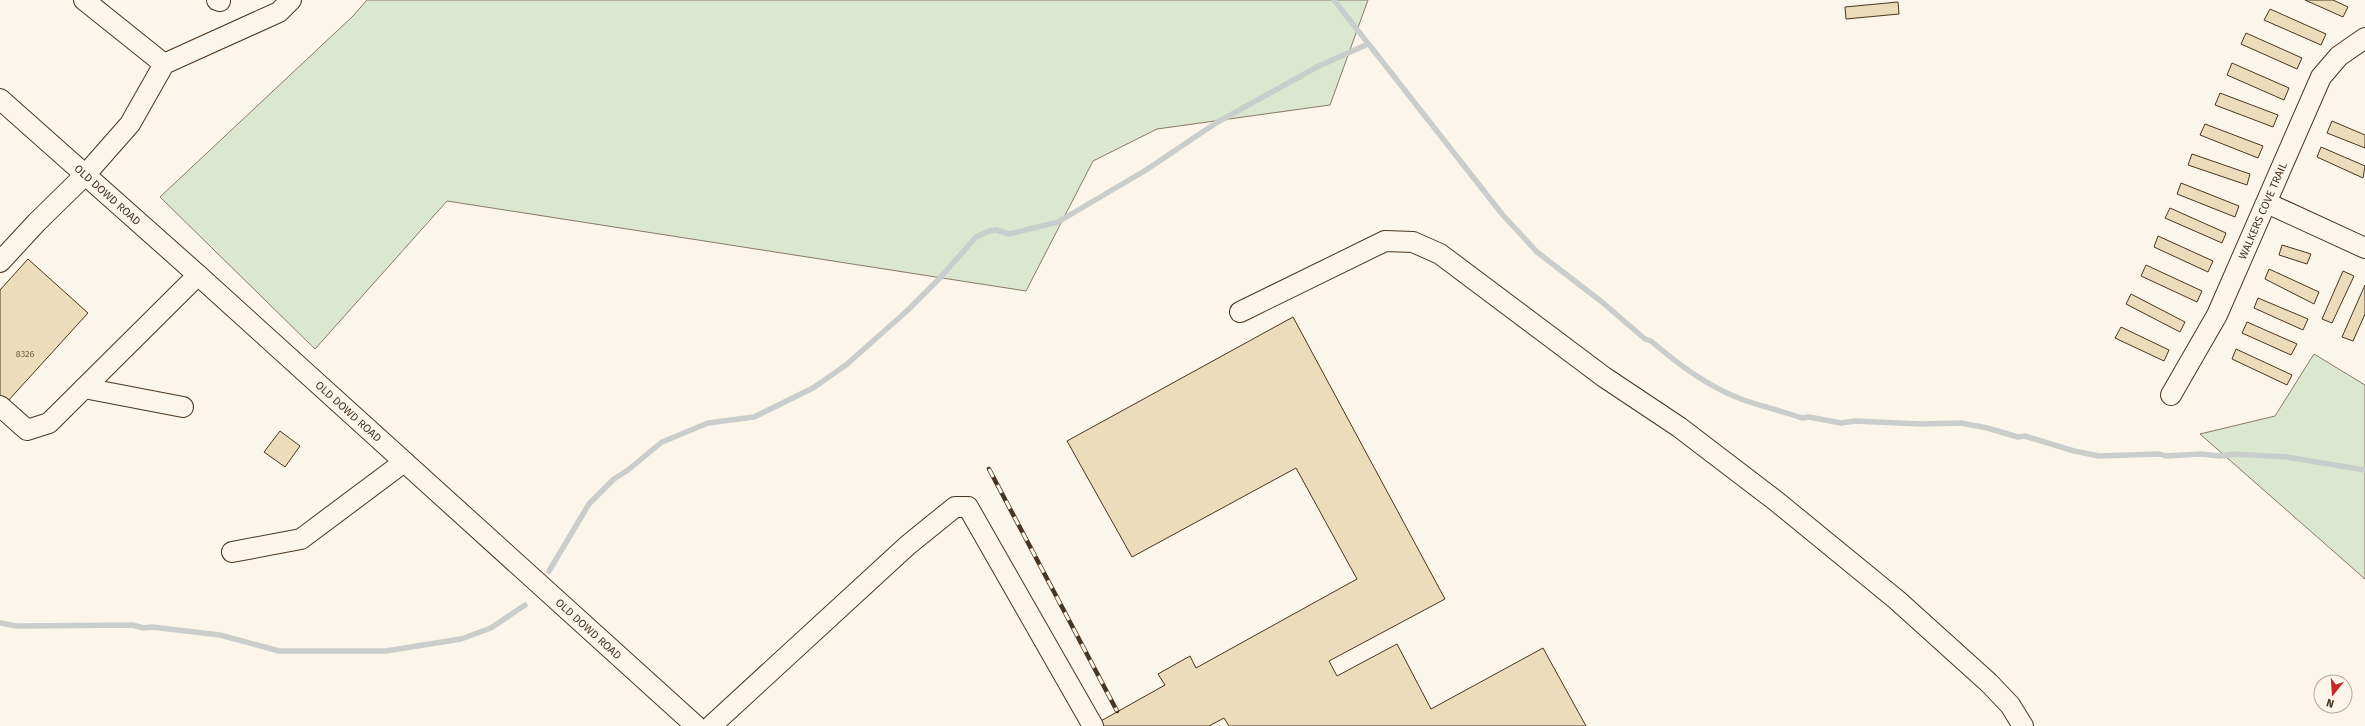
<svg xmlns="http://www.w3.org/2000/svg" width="2365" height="726" viewBox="0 0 2365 726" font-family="'Fira Sans',sans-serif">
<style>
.green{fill:#dce7d0;stroke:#887966}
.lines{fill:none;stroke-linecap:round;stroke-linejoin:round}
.stream{stroke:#c9cecd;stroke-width:5.5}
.building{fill:#ecdcbc;stroke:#4a3520}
.minor-casing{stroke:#4a3520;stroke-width:22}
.minor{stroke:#fbf6e9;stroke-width:20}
.rail-casing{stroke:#4a3520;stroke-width:4.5}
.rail{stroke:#fbf6e9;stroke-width:3;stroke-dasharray:9;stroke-linecap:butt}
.labels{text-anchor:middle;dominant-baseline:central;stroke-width:3;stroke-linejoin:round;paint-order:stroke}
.number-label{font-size:9px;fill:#725f47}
.street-label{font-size:11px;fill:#4a3520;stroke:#fbf6e9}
</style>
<rect width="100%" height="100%" fill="#fbf6e9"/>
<path class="green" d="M367 0H1368L1330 105 1157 129 1093 161 1026 291 447 201 315 349 160 197 353 16Z
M2314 354 2365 385V579L2200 434 2275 416Z"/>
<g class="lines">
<path class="stream" d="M1334 0 1502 214 1537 252 1602 302 1645 339 1651 341C1678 364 1707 386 1741 399 1760 406 1782 411 1802 418L1809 417 1841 423 1855 421 1921 424 1961 423 1987 428 2018 437 2025 436 2074 451 2099 456 2160 454 2166 456 2201 454 2220 456 2234 454 2287 457 2365 470
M549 571 589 504 614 479 628 470 662 442 708 423 754 417 813 388 846 365 908 310 939 279 976 237 989 231 996 230 1009 234 1058 222 1146 170 1216 123 1317 67 1368 44
M0 623 17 626 132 625 144 628 152 627 220 635 279 651H386L461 639 491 628 525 605"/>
</g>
<path class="building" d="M2305 0H2333L2348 7 2343 17Z
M1898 2 1899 14 1846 19 1845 7Z
M2270 9 2326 34 2321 45 2264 20Z
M2246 33 2302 58 2297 69 2241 44Z
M2232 63 2289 88 2284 100 2227 75Z
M2220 93 2278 115 2273 127 2215 105Z
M2332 121 2365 135V148L2327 133Z
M2205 124 2263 146 2258 158 2200 135Z
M2321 147 2365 166 2363 178 2317 157Z
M2192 154 2250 174 2247 185 2188 165Z
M2181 183 2239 206 2235 217 2177 194Z
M2170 208 2226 233 2222 243 2165 218Z
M2158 236 2213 261 2208 272 2154 247Z
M2282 245 2311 254 2307 264 2279 255Z
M28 259 88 313 7 402 0 396V290Z
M2146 265 2202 291 2197 302 2141 276Z
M2269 269 2319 292 2314 304 2265 279Z
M2343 271 2354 276 2332 323 2322 319Z
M2365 285V314L2353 341 2342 337Z
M2131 294 2185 322 2180 332 2126 304Z
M2258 298 2308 319 2303 330 2254 308Z
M1293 317 1445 599 1329 661 1337 676 1397 644 1431 709 1543 648 1586 726H1229L1224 718 1209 726H1101L1099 722 1165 685 1158 674 1190 656 1196 668 1357 579 1296 468 1132 557 1067 441Z
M2247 322 2297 344 2291 355 2242 333Z
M2121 327 2169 350 2164 361 2115 338Z
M2236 349 2292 375 2287 385 2232 359Z
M280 431 300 446 285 467 264 452Z"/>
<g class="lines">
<g class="minor-casing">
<g id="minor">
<path d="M84 0 164 64"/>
<path d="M217 0 220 1"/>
<path id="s1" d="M0 99 198 275 696 726"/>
<path d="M2267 203 2365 248"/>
<path d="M0 262 37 222 86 174 130 124 164 64 279 12 291 0"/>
<path d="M1240 312 1385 241 1413 242 1440 254 1604 377 1679 427 1776 501 1897 600 1989 683 2010 705 2023 726"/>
<path d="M84 388 183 407"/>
<path id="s2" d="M2171 395 2217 315 2321 77 2339 56 2365 38"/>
<path d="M0 406 27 430 49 423 198 275"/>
<path d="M232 552 301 539 404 462"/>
<path d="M711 726 908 545 955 507H968L1093 726"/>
</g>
</g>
<use href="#minor" class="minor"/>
<g class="rail-casing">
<path id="rail" d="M989 469 1117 711"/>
</g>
<use href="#rail" class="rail"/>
</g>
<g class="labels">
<g class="number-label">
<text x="25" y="354">8326</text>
</g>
<g class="street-label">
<text stroke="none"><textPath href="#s1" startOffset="144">OLD DOWD ROAD</textPath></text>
<text stroke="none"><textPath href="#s2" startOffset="206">WALKERS COVE TRAIL</textPath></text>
<text stroke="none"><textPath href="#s1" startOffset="468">OLD DOWD ROAD</textPath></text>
<text stroke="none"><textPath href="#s1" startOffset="792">OLD DOWD ROAD</textPath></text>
</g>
</g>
<g transform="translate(2333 694) rotate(197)"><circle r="19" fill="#fbf6e9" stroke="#b4a999"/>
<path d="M0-3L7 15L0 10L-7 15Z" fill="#c62828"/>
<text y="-6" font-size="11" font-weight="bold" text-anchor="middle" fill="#4a3520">N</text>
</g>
</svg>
